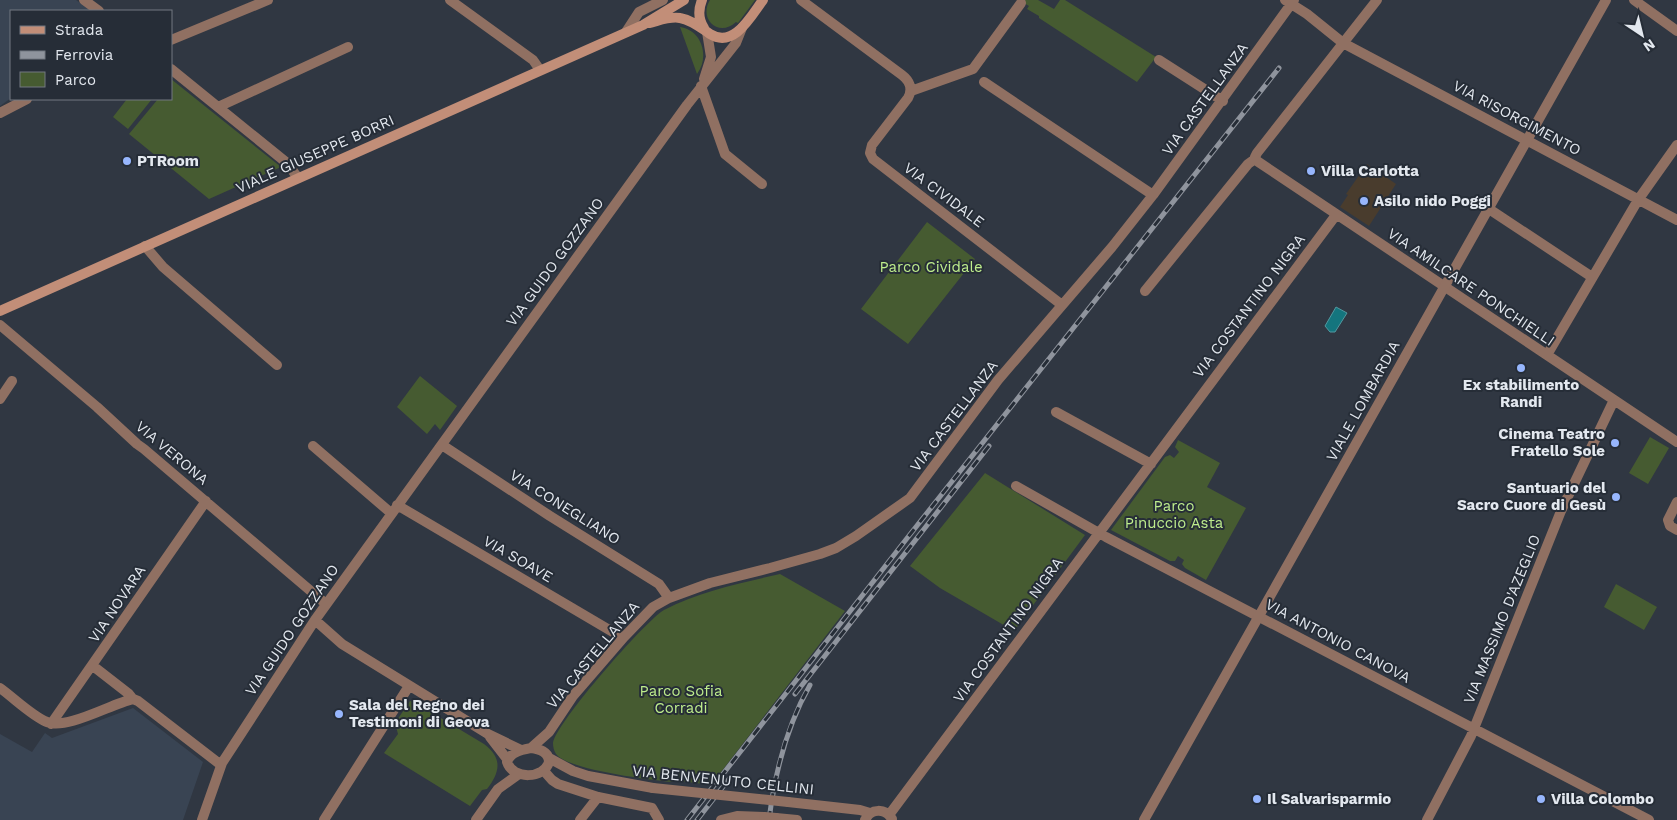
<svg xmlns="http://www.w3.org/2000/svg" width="1677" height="820" viewBox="0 0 1677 820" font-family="'Work Sans',sans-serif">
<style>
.built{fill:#394453}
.education{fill:#493c2d}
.green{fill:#465b31}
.water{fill:#14757e;stroke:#5298a0}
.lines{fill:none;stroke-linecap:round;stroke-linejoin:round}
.minor{stroke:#907062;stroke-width:10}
.tertiary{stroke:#907062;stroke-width:10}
.secondary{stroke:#c28e78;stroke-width:10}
.rail-casing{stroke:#8f949d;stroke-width:5}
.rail{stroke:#262d37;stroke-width:3;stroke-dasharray:9;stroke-linecap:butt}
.minor-bridge{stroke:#907062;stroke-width:10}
.poi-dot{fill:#97b6fd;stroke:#262d37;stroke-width:2}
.labels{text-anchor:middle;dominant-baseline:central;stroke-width:4;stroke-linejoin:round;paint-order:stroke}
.street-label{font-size:15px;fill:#e3e8ef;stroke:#262d37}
.poi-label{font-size:15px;font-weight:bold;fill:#e3e8ef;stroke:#262d37;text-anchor:start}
.park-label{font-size:15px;fill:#beed8c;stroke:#262d37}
</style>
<rect width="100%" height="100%" fill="#303742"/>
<path class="built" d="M0 0H76L91 11H11V98L0 106Z
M133 708 203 762 183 820H0V734L32 752 45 733 52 738Z"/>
<path class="education" d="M1367 164 1396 184 1369 226 1340 207 1348 195 1346 194Z"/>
<path class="green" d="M710 0H755L738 23 736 22C719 38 698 19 710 0Z
M1019 0H1038L1054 9 1060 0H1065L1156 57 1137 82 1039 18V16L1027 9 1029 6Z
M680 27C702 30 710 57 697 74Z
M171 79 281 167 209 199 129 134 158 99H171Z
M127 99H152L128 129 113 117Z
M927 222 975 259 908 344 861 309Z
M420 376 457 406 440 430 435 424 427 434 397 407Z
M1650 437 1669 448 1648 484 1629 473Z
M1178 440 1220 463 1207 487 1246 508 1206 580 1185 568 1182 564 1184 560 1178 556 1175 561H1170L1111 530 1165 457 1170 455 1174 458 1179 452 1175 447Z
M985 473 1085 535 1014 631 940 588 910 566Z
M780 574 845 611 711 785 673 780V782C651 780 568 770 556 754 554 751 553 747 553 743 556 723 645 621 664 610 700 591 741 583 780 574Z
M1616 584 1657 607 1644 630 1604 607Z
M410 701 414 702 484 744C503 758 500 772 487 789L482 790 470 806 384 753 398 734 395 723Z"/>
<path class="water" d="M1336 307 1347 313 1335 332H1330L1325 326Z"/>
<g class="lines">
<path class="minor" d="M84 0 99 11
M450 0 533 60 540 70
M801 0 902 75C910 81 913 89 908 98L872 145 870 153 873 159 1062 305
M1285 0 1307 14 1343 43 1677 220
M1377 0 1257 153 1255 157 1257 161 1677 442
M1634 0 1677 31
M626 32 639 12 663 0
M171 40 268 0
M1159 60 1223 101
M171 69 287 163 298 178
M704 79 711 57 707 32
M984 82 1153 195
M701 86 725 154 762 184
M911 91 973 69 1021 3
M218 107 348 47
M0 113 27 99
M1489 209 1592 277
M145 246 163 267 277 365
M1145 291 1248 164 1255 159
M0 325 97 407 137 444 144 449 326 604
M1547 355 1638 200 1677 145
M0 399 12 381
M1056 412 1151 464
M442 445 550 516 659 584 669 598
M313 446 391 513
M1016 486 1106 537 1649 820
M1677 502 1668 520 1670 526 1677 530
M397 505 623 638
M315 620 342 644 488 734 521 750
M93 666 129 694 133 699 138 701 221 765
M0 688C14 698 32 716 47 722 67 730 111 704 133 699
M51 724 206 501
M490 737 507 759
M531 748 549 732 573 696 624 637 653 607 669 598 710 583 770 568 820 554 836 548 856 536 910 498 998 380 1112 247 1153 195 1294 0
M531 748C540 749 549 752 549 762 544 779 513 780 507 762 510 752 521 750 531 748Z
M549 758 573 771 588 776 653 788
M544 771 552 780 558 784 598 797 652 808 659 820
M788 802 860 810 870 813
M889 815 1336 215
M776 818 797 820
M202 820 222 763 315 620 687 105 736 43 742 28
M324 820 409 686
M476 820 498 789 519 774
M580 820 598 797
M721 820 737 816 764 817
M865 820C871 808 885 808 892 819
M1427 820 1471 736 1561 511 1614 400"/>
<path class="tertiary" d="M1144 820 1606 0"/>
<path class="secondary" d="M702 0C698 10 698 19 704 28
M649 23C658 21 670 16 680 18 692 20 701 28 710 34 734 49 751 16 763 0
M0 311 643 25 684 0"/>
<g class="rail-casing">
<path id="rail" d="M795 694 989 446
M687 820 908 537 1279 68
M697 820 729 779
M769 820C775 772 786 727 810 685"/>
</g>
<use href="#rail" class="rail"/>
<path class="minor-bridge" d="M653 788 788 802
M764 817 776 818"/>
</g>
<g class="poi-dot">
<circle cx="127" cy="161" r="5"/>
<circle cx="1311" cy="171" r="5"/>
<circle cx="1364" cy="201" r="5"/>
<circle cx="1521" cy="368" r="5"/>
<circle cx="1615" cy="443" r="5"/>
<circle cx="1616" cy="497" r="5"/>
<circle cx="339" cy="714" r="5"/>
<circle cx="1257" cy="799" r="5"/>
<circle cx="1541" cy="799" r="5"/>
</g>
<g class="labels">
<g class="street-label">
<text transform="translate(1205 99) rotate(-54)">VIA CASTELLANZA</text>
<text transform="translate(1517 118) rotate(28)">VIA RISORGIMENTO</text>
<text transform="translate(315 154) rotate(-24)">VIALE GIUSEPPE BORRI</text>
<text transform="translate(944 195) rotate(37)">VIA CIVIDALE</text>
<text transform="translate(555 262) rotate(-54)">VIA GUIDO GOZZANO</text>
<text transform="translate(1471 287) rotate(34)">VIA AMILCARE PONCHIELLI</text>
<text transform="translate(1249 306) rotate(-53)">VIA COSTANTINO NIGRA</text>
<text transform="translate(1363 401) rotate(-61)">VIALE LOMBARDIA</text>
<text transform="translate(954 416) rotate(-53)">VIA CASTELLANZA</text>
<text transform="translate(172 453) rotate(40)">VIA VERONA</text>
<text transform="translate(565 507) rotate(32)">VIA CONEGLIANO</text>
<text transform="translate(518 559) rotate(30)">VIA SOAVE</text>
<text transform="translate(117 604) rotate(-56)">VIA NOVARA</text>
<text transform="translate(1502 619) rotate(-68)">VIA MASSIMO D'AZEGLIO</text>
<text transform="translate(292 630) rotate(-56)">VIA GUIDO GOZZANO</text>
<text transform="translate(1008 630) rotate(-54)">VIA COSTANTINO NIGRA</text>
<text transform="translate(1338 641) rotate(28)">VIA ANTONIO CANOVA</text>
<text transform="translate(593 655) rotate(-50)">VIA CASTELLANZA</text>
<text transform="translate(723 780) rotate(6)">VIA BENVENUTO CELLINI</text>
</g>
<g class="poi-label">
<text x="137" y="161">PTRoom</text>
<text x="1321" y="171">Villa Carlotta</text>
<text x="1374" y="201">Asilo nido Poggi</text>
<text x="1521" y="385" text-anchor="middle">Ex stabilimento<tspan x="1521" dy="17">Randi</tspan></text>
<text x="1605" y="434" text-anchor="end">Cinema Teatro<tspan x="1605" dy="17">Fratello Sole</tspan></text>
<text x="1606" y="488" text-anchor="end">Santuario del<tspan x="1606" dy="17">Sacro Cuore di Gesù</tspan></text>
<text x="349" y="705">Sala del Regno dei<tspan x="349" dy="17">Testimoni di Geova</tspan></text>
<text x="1267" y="799">Il Salvarisparmio</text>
<text x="1551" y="799">Villa Colombo</text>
</g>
<g class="park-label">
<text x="931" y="267">Parco Cividale</text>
<text x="1174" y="506">Parco<tspan x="1174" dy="17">Pinuccio Asta</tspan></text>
<text x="681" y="691">Parco Sofia<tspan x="681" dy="17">Corradi</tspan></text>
</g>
</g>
<rect x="10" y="10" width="162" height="90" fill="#262d37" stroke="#727881"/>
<rect x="20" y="26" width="25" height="8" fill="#c28e78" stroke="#727881"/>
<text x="55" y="35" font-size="15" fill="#e3e8ef">Strada</text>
<rect x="20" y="51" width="25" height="8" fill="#8f949d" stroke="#727881"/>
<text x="55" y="60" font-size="15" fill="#e3e8ef">Ferrovia</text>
<rect x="20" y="72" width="25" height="15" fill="#465b31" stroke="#727881"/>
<text x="55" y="85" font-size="15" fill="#e3e8ef">Parco</text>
<g transform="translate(1642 35) rotate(145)" stroke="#262d37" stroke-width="4" paint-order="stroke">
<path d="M0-4L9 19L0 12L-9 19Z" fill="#e3e8ef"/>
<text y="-8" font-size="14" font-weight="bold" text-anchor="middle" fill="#e3e8ef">N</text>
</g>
</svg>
